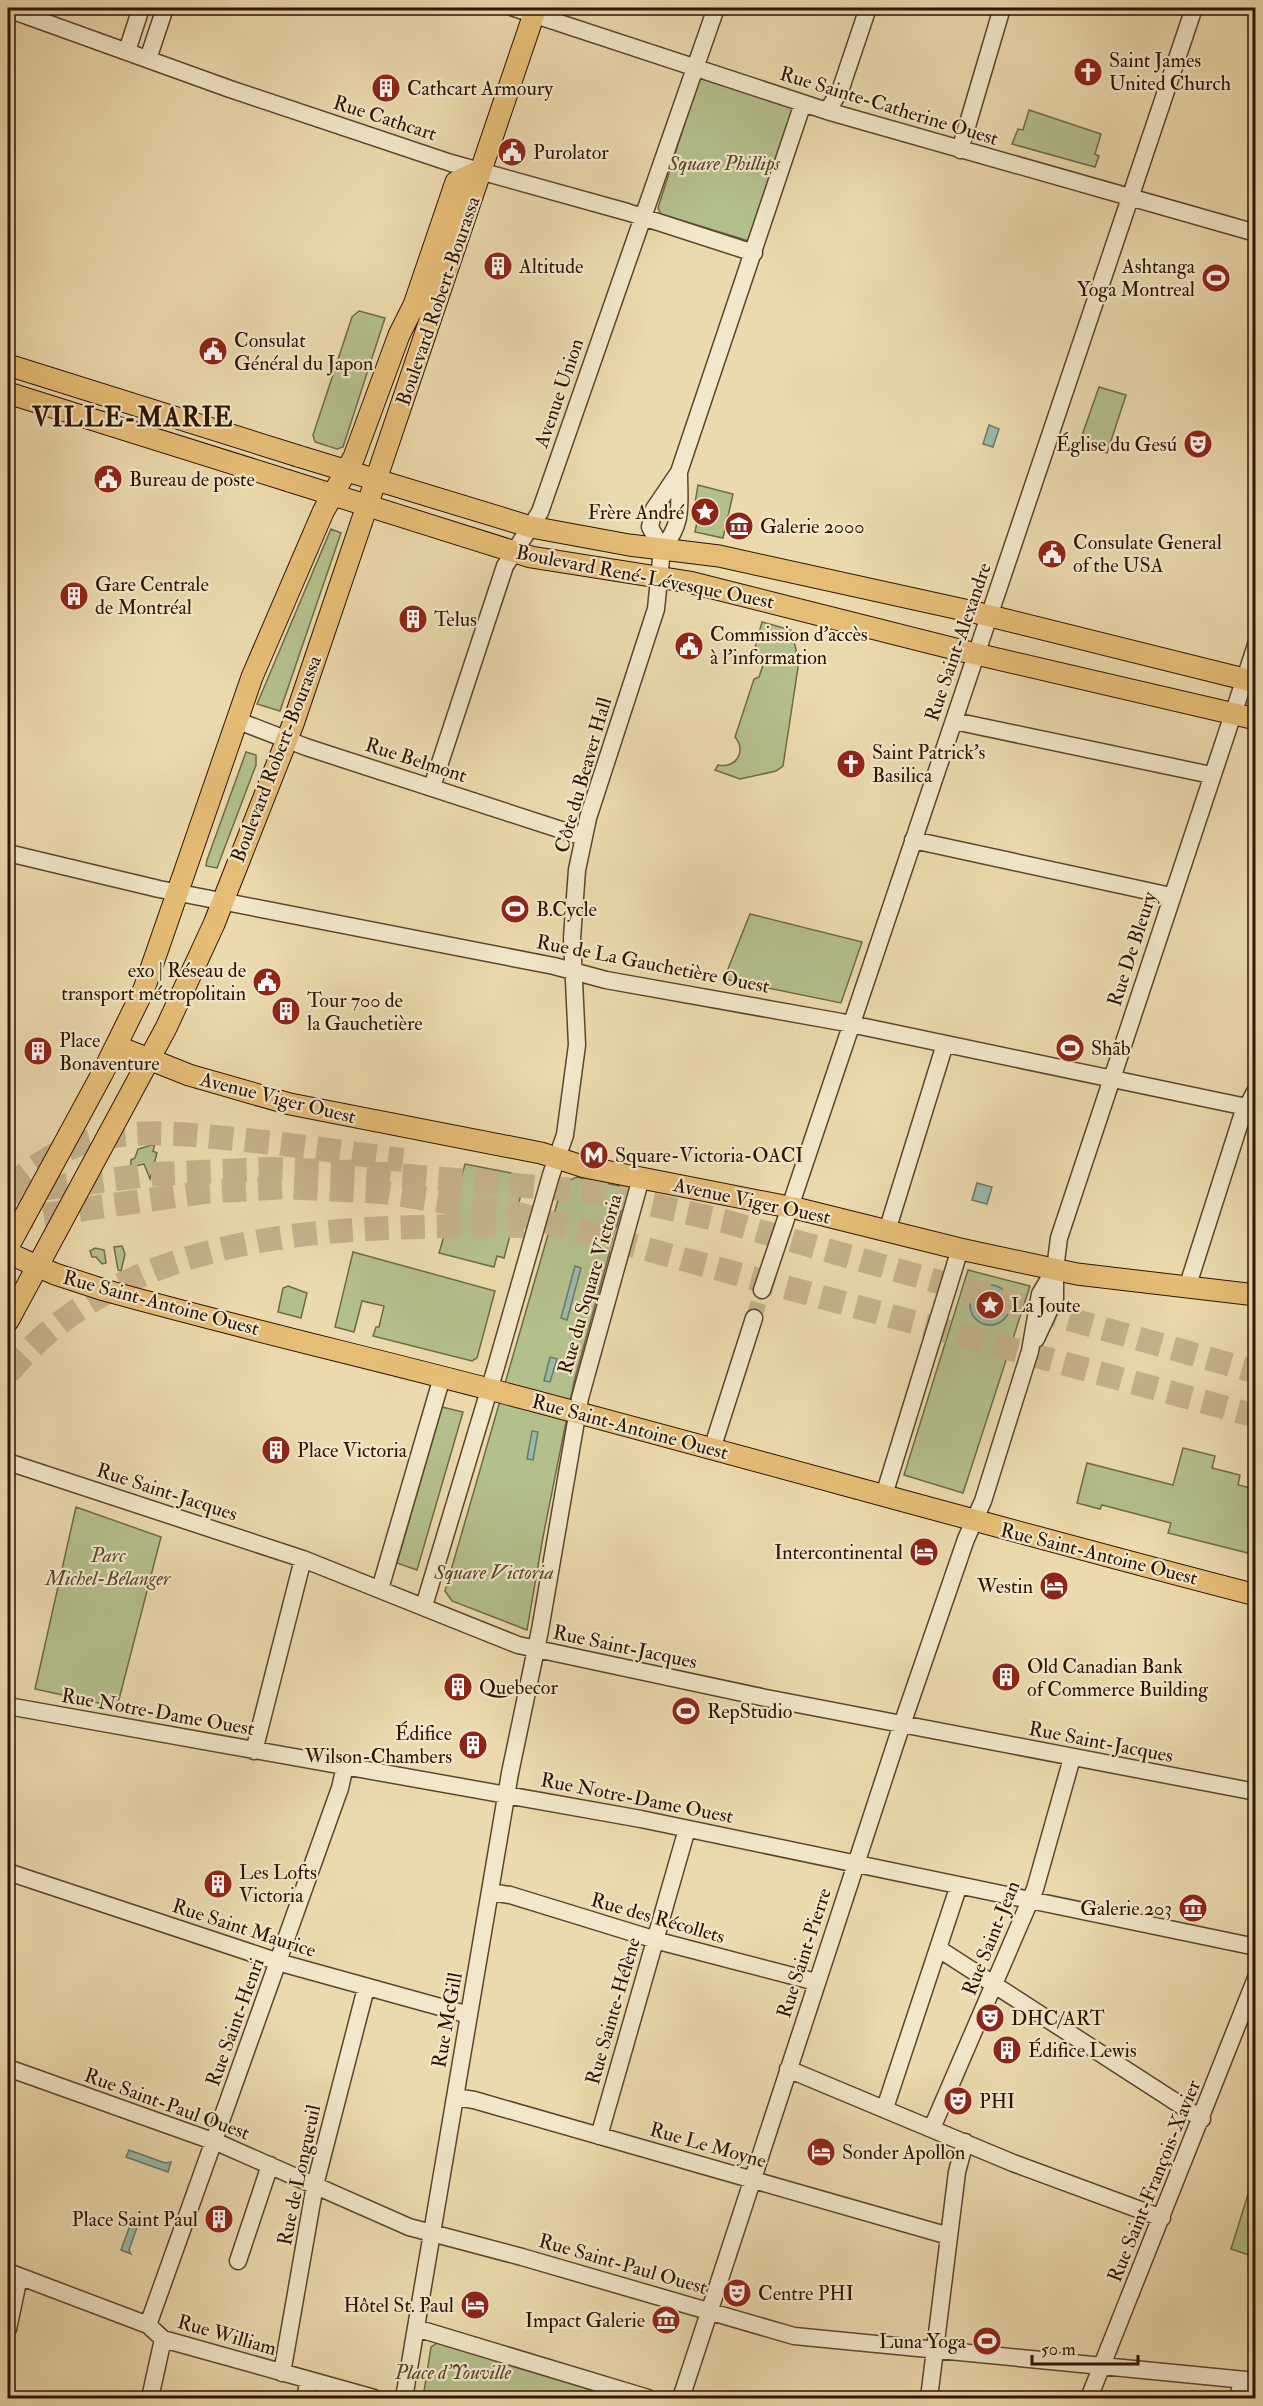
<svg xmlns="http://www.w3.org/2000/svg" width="1263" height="2406" viewBox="0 0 1263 2406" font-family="'IM FELL Double Pica',serif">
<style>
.green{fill:#b4c08c;stroke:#706a46;stroke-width:1.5}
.water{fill:#98bbab;stroke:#6d7867;stroke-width:1.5}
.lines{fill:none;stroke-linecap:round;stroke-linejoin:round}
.minor-tunnel{stroke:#c5b28a;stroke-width:16;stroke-dasharray:16 8;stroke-linecap:butt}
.highway-tunnel{stroke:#c5b28a;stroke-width:24;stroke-dasharray:24 12;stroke-linecap:butt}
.minor-casing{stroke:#5c452b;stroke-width:19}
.major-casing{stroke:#2d1300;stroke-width:23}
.minor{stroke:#f2e7ca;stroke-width:16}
.major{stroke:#e6bd76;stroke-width:21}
.major-bridge-casing{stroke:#2d1300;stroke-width:23;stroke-linecap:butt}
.major-bridge{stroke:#e6bd76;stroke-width:21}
.labels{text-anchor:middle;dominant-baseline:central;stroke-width:4.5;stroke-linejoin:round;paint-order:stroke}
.poi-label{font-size:20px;fill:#2d1300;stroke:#f2e7ca;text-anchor:start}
.street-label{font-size:20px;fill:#2d1300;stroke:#f2e7ca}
.park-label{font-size:20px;font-style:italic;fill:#56472a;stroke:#f2e7ca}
.district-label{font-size:26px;font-weight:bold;letter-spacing:1.5px;fill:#2d1300;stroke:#f2e7ca}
</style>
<rect width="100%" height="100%" fill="#ebdaad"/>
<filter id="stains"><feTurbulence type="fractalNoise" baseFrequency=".00333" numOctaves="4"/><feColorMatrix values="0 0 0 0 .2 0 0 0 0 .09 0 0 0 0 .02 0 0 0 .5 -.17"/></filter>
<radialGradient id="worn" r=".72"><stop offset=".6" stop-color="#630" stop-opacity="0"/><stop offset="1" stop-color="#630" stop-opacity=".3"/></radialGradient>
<path class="green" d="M699 78 790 106 793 110 749 241 661 214 658 208Z
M1029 110 1101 134 1095 154 1099 156 1095 167 1012 144 1018 129 1023 130Z
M359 311 385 318 343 447 337 449 315 442 313 435 352 317Z
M1099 387 1126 395 1107 453 1079 444Z
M698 485 733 494 723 538 695 532 698 517 693 515Z
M331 529 341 533 280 711 257 704Z
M762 622 791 630 799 661 783 766 776 771 740 779 715 770 718 765C736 769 747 751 735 737L754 679 759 677 763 665 755 648Z
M246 752 256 755V765L217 868 206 866 207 860Z
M750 914 862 942 841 1003 724 979Z
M155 1144 153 1151 157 1153 150 1179 144 1164 135 1166 136 1178 130 1183 131 1160 135 1158 138 1149Z
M465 1164 526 1176 504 1258 497 1256 494 1267 439 1253Z
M577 1177 619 1186 624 1190 625 1196 574 1382 543 1537 527 1630 452 1601 445 1591 563 1183Z
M122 1246 125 1254 121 1271 118 1270 114 1247Z
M95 1248 104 1250 106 1263 102 1264 96 1257H92L90 1251Z
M353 1252 495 1291 477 1358 472 1361 373 1336 376 1327H379L384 1306 362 1301 354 1332 335 1327Z
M968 1270 1030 1286 963 1493 904 1475Z
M288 1286 307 1293 301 1318 278 1312 283 1288Z
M442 1407 463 1412 417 1570 397 1563Z
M1183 1448 1215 1456 1212 1468 1240 1475 1238 1485 1255 1489 1248 1524 1255 1526 1248 1553 1168 1533 1171 1523 1102 1505 1100 1509 1077 1503 1087 1463 1173 1485Z
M76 1507 161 1537 117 1707 35 1689Z
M1255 2172 1256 2257H1255L1231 2249Z
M440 2341 624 2398H423L431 2347Z"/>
<path class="water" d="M989 425 999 429 993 447 983 444Z
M977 1183 992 1187 987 1204 972 1200Z
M575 1266 581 1268 567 1320 561 1318Z
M970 1305a20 20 0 1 1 40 0a20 20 0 1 1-40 0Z
M550 1357 557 1359 550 1382 544 1381Z
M532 1431 538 1432 533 1460 527 1459Z
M129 2150 165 2163 171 2162 168 2172 126 2157Z
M133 2217 140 2219 129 2250 131 2254 121 2250Z"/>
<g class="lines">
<path class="minor-tunnel" d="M754 1318 762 1290"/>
<path class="highway-tunnel" d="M8 1189C78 1123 146 1130 235 1139 291 1144 347 1153 403 1160
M8 1193 155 1174 270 1169 362 1172 596 1192 724 1221 1256 1372
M8 1220 204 1192 285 1187 383 1192 511 1212 1256 1416
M8 1373C132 1224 347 1226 524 1226"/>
<g class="minor-casing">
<path id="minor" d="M514 8 827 111 1256 233
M8 9 230 89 451 163 627 212 754 253
M127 51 141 8
M148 59 165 8
M827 111 840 91 868 8
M960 150 1002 8
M662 549 650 527 654 509 679 472 803 103
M662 549C684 522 679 506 679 472
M236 720 306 747 583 837
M954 721 1211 775
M432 787 505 566 540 512 716 8
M913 840 1171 896
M8 853 159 889 554 966 606 980 841 1022 1256 1109
M887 1231 945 1044
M1187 1288 1242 1116 1256 1090
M762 1290 1194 8
M1036 1339 1055 1298V1269L1059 1238 1256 645
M712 1449 754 1318
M8 1462 303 1559 518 1645 766 1698 1256 1792
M884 1495 960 1249
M380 1589 442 1377
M424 1606 496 1367 551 1175 565 1135 577 1045 572 938 577 870 588 818 656 609 662 549
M8 1706 641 1819 1256 1947
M254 1751 303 1559
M8 1872 285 1964 469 2015
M490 1892 510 1895 666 1943 816 1982
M939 1949 1202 2119
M8 2068 221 2144 409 2227 522 2257 794 2336 1256 2381
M788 2069 1013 2163 1162 2218
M455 2097 474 2100 949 2236
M885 2108 959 1885
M932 2128 1035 1889 1072 1758
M599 2136 687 1829
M238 2261 270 2165
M8 2272 148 2325 163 2339 374 2398
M148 2325 340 1788 345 1766
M416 2328 648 2398
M8 2329 19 2277
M282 2373 315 2185 366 1988
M150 2398 163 2339
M305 2398 309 2380
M404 2398 510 1773 540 1630 580 1398 641 1178
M681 2398 897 1739 966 1539 983 1501 1030 1351 1040 1294 1055 1269
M929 2398 957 2172 965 2142
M1089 2398 1256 1978
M1239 2398 1241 2380"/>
</g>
<g class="major-casing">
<path id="major" d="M298 456 531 527 629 545 719 556 978 613 1256 682
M289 481 531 557 689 582 959 650 1256 719
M116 1046 189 1075 290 1104 541 1153 585 1167 799 1209 960 1249 1077 1274 1256 1295
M8 1247 102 1074 144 989 252 677 323 512 354 457 399 335 414 305 456 182 481 170
M8 1253 55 1274 104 1290C237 1327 371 1358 504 1393 755 1459 1004 1530 1256 1595
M8 1321 166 1028 214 924 293 724 536 8"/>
</g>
<use href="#minor" class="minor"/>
<use href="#major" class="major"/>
<g class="major-bridge-casing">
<path id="major-bridge" d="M8 365 298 456
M8 393 289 481"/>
</g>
<use href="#major-bridge" class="major-bridge"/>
</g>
<defs>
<g id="church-disc" transform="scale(1.5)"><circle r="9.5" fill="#8f2418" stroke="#f2e7ca"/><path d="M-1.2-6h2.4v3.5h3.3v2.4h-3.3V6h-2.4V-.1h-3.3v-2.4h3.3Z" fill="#fff"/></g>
<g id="building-disc" transform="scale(1.5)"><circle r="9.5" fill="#8f2418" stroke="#f2e7ca"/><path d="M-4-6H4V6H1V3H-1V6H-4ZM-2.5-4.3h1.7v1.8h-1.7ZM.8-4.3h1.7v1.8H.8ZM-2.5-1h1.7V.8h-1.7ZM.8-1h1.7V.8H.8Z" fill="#fff"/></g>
<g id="civic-disc" transform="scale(1.5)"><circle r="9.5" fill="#8f2418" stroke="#f2e7ca"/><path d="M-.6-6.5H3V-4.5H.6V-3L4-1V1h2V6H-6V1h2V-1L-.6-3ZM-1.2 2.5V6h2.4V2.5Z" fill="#fff"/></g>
<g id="stadium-disc" transform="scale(1.5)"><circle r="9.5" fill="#8f2418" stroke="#f2e7ca"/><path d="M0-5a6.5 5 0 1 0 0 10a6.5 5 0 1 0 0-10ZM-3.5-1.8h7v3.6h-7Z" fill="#fff"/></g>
<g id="theatre-disc" transform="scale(1.5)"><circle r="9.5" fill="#8f2418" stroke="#f2e7ca"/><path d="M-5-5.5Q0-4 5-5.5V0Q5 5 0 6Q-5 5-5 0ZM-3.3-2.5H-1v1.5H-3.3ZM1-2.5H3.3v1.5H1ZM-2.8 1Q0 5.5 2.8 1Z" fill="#fff"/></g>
<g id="sight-disc" transform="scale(1.5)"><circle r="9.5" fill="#8f2418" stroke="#f2e7ca"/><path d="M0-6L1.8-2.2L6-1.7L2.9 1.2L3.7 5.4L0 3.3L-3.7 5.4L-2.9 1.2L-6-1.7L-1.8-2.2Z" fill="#fff"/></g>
<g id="museum-disc" transform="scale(1.5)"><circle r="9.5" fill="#8f2418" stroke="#f2e7ca"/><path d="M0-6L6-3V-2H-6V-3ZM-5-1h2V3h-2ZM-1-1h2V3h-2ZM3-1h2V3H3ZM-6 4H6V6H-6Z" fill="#fff"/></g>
<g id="metro-disc" transform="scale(1.5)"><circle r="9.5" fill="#8f2418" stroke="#f2e7ca"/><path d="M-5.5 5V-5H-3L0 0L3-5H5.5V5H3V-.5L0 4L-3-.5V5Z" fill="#fff"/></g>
<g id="hotel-disc" transform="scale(1.5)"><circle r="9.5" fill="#8f2418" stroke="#f2e7ca"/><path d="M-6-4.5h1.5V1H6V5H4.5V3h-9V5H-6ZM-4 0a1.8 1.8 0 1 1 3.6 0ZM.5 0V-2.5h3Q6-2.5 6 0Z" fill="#fff"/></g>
</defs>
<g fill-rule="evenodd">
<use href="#church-disc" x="1088" y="72"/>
<use href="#building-disc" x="386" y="88"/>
<use href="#civic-disc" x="512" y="152"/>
<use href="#building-disc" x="498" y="266"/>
<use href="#stadium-disc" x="1216" y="278"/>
<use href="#civic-disc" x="213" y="351"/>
<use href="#theatre-disc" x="1198" y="444"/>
<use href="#civic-disc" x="108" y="479"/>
<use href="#sight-disc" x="705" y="512"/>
<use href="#museum-disc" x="739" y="526"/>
<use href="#civic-disc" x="1052" y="554"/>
<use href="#building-disc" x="74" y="596"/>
<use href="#building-disc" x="413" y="619"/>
<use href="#civic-disc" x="689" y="646"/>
<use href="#church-disc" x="851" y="764"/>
<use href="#stadium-disc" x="515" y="909"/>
<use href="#civic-disc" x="267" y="982"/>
<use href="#building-disc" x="286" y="1011"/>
<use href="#stadium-disc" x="1070" y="1048"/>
<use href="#building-disc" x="38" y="1051"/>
<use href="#metro-disc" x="594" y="1155"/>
<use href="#sight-disc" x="990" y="1305"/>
<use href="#building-disc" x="276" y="1450"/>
<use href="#hotel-disc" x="924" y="1552"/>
<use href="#hotel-disc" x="1054" y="1586"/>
<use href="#building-disc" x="1006" y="1677"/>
<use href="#building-disc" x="458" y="1687"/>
<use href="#stadium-disc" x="686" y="1711"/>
<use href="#building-disc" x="473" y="1745"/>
<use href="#building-disc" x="218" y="1884"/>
<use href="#museum-disc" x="1193" y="1908"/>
<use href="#theatre-disc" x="990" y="2018"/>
<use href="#building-disc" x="1007" y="2050"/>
<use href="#theatre-disc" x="958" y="2101"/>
<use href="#hotel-disc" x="821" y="2152"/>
<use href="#building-disc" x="219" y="2219"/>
<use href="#theatre-disc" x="737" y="2293"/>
<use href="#hotel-disc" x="475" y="2305"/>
<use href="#museum-disc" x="666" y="2320"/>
<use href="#stadium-disc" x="987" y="2341"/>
</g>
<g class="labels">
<g class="poi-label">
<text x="1109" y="60">Saint James<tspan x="1109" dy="23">United Church</tspan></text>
<text x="407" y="88">Cathcart Armoury</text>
<text x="533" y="152">Purolator</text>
<text x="519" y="266">Altitude</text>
<text x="1195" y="266" text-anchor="end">Ashtanga<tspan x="1195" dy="23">Yoga Montreal</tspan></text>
<text x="234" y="340">Consulat<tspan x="234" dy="23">Général du Japon</tspan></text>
<text x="1177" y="444" text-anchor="end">Église du Gesú</text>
<text x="129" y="479">Bureau de poste</text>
<text x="684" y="512" text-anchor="end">Frère André</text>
<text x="760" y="526">Galerie 2000</text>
<text x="1073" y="542">Consulate General<tspan x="1073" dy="23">of the USA</tspan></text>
<text x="95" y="584">Gare Centrale<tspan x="95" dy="23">de Montréal</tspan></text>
<text x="434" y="619">Telus</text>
<text x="710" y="634">Commission d'accès<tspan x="710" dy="23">à l'information</tspan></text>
<text x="872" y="752">Saint Patrick's<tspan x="872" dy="23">Basilica</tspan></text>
<text x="536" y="909">B.Cycle</text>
<text x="246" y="970" text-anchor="end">exo | Réseau de<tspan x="246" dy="23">transport métropolitain</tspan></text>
<text x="307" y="1000">Tour 700 de<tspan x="307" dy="23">la Gauchetière</tspan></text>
<text x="59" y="1040">Place<tspan x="59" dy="23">Bonaventure</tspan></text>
<text x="1091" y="1048">Shãb</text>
<text x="615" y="1155">Square-Victoria-OACI</text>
<text x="1011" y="1305">La Joute</text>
<text x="297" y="1450">Place Victoria</text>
<text x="903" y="1552" text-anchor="end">Intercontinental</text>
<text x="1033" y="1586" text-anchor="end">Westin</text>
<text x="1027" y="1666">Old Canadian Bank<tspan x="1027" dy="23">of Commerce Building</tspan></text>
<text x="479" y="1687">Quebecor</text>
<text x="707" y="1711">RepStudio</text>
<text x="452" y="1733" text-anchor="end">Édifice<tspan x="452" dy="23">Wilson-Chambers</tspan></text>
<text x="239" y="1872">Les Lofts<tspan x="239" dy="23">Victoria</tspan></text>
<text x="1172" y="1908" text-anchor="end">Galerie 203</text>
<text x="1011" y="2018">DHC/ART</text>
<text x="1028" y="2050">Édifice Lewis</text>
<text x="979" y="2101">PHI</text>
<text x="842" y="2152">Sonder Apollon</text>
<text x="198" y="2219" text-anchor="end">Place Saint Paul</text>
<text x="758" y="2293">Centre PHI</text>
<text x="454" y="2305" text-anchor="end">Hôtel St. Paul</text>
<text x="645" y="2320" text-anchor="end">Impact Galerie</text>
<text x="966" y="2341" text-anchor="end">Luna Yoga</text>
</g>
<g class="street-label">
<text transform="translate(889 106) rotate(17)">Rue Sainte-Catherine Ouest</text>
<text transform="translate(385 118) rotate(18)">Rue Cathcart</text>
<text transform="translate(438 301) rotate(-71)">Boulevard Robert-Bourassa</text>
<text transform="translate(559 393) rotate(-71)">Avenue Union</text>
<text transform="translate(645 577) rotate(11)">Boulevard René-Lévesque Ouest</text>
<text transform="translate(958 642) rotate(-71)">Rue Saint-Alexandre</text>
<text transform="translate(276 759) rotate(-69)">Boulevard Robert-Bourassa</text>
<text transform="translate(416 760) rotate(18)">Rue Belmont</text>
<text transform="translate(583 775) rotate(-74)">Côte du Beaver Hall</text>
<text transform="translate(1132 949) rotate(-72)">Rue De Bleury</text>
<text transform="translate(653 964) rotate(11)">Rue de La Gauchetière Ouest</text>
<text transform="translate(278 1098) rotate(14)">Avenue Viger Ouest</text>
<text transform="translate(752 1201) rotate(12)">Avenue Viger Ouest</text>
<text transform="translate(590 1284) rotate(-74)">Rue du Square Victoria</text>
<text transform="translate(161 1303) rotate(15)">Rue Saint-Antoine Ouest</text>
<text transform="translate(630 1427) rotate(15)">Rue Saint-Antoine Ouest</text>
<text transform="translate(167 1492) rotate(18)">Rue Saint-Jacques</text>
<text transform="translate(1099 1554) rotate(14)">Rue Saint-Antoine Ouest</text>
<text transform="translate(625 1647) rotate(12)">Rue Saint-Jacques</text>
<text transform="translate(158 1712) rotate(10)">Rue Notre-Dame Ouest</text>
<text transform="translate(1101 1742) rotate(11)">Rue Saint-Jacques</text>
<text transform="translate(637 1798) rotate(11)">Rue Notre-Dame Ouest</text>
<text transform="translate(658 1918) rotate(16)">Rue des Récollets</text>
<text transform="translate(244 1928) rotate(18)">Rue Saint Maurice</text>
<text transform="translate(991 1938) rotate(-68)">Rue Saint-Jean</text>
<text transform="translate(804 1953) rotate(-72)">Rue Saint-Pierre</text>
<text transform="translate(613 2011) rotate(-74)">Rue Sainte-Hélène</text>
<text transform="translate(447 2020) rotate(-80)">Rue McGill</text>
<text transform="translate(235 2022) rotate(-70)">Rue Saint-Henri</text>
<text transform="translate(167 2104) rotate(20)">Rue Saint-Paul Ouest</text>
<text transform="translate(708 2145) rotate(16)">Rue Le Moyne</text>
<text transform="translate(299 2175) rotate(-78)">Rue de Longueuil</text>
<text transform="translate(1154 2181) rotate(-68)">Rue Saint-François-Xavier</text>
<text transform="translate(623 2264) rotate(16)">Rue Saint-Paul Ouest</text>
<text transform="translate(227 2335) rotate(16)">Rue William</text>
</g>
<g class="park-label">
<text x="724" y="163">Square Phillips</text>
<text x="108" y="1555">Parc<tspan x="108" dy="23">Michel-Bélanger</tspan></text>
<text x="494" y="1572">Square Victoria</text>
<text x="453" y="2372">Place d'Youville</text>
</g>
<g class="district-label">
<text x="133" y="418">VILLE-MARIE</text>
</g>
</g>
<rect width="1263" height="2406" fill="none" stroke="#ebdaad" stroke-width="30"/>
<rect x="9" y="9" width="1245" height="2388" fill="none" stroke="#2d1300" stroke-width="3"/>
<rect x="15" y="15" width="1233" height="2376" fill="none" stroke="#2d1300" stroke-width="1.5"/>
<path d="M1032 2355v9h106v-9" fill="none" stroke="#2d1300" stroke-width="3"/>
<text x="1041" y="2355" font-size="18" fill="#2d1300" stroke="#f2e7ca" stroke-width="4.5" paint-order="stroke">50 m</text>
<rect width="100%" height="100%" filter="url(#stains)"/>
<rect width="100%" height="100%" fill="url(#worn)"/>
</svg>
